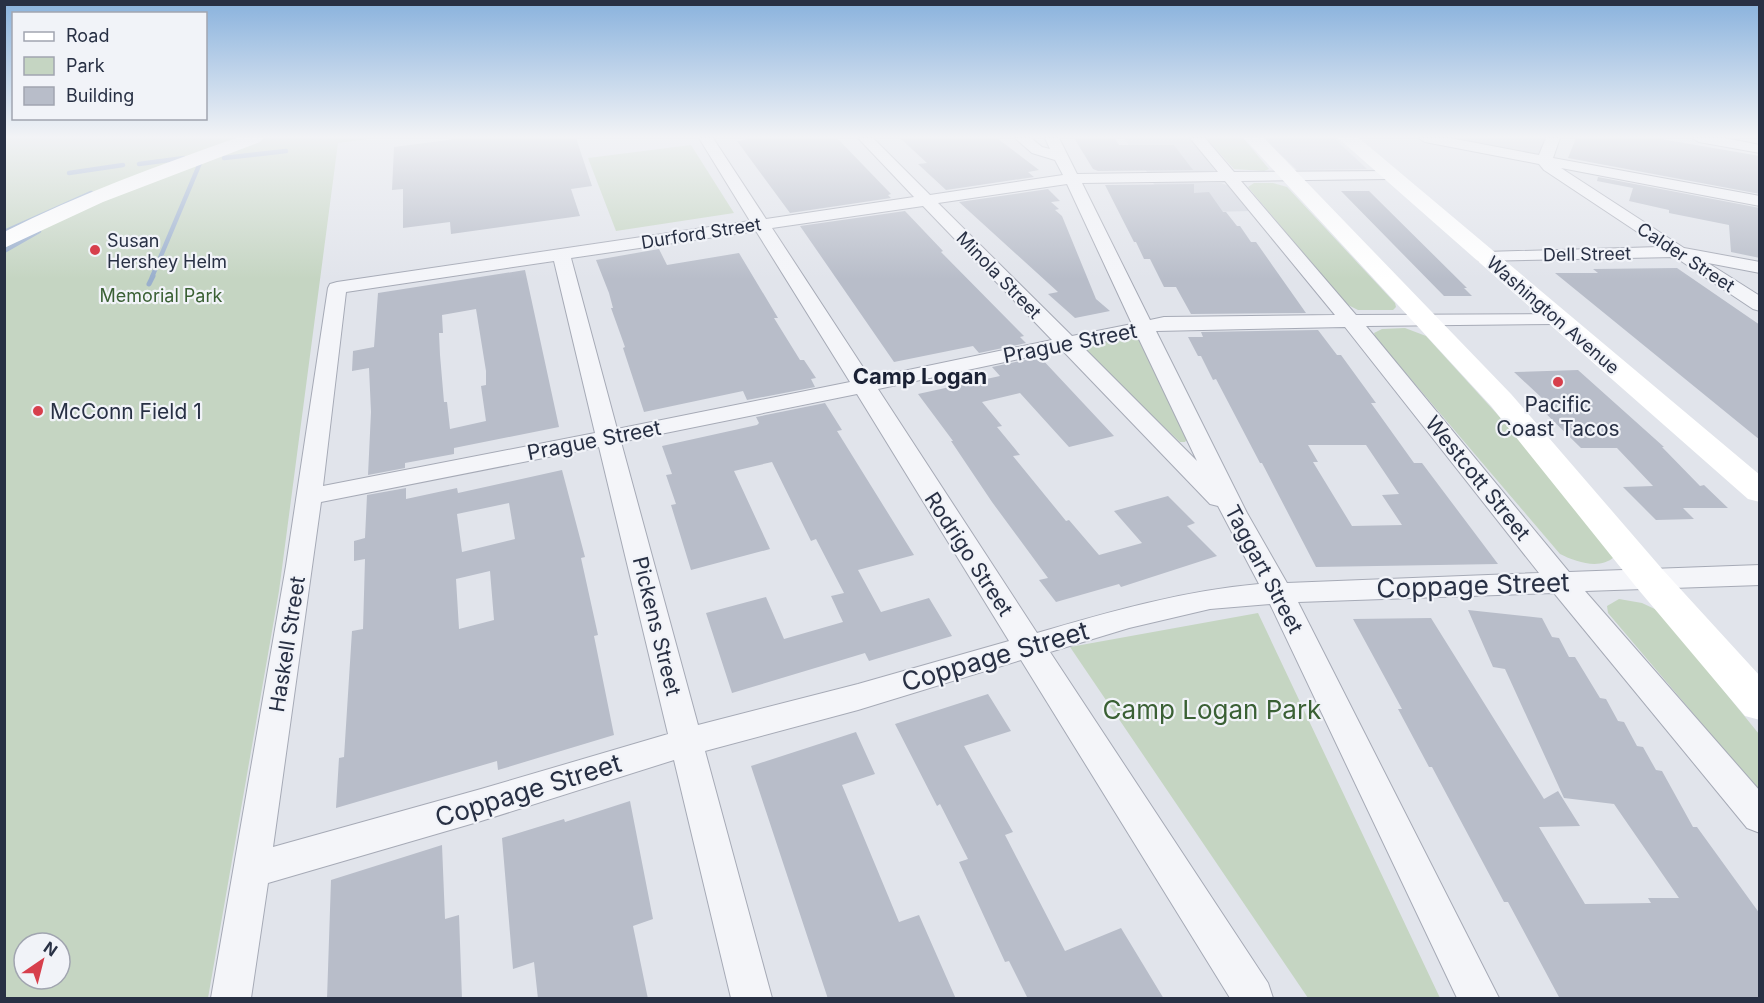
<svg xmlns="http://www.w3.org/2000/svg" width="1764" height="1003" viewBox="0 0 1764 1003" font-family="Inter,sans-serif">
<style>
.built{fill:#cfd3dd}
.green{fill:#c5d5c2;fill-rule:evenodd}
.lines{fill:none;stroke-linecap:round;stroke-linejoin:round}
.stream-far1{stroke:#9aafcd;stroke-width:4.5}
.stream{stroke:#9aafcd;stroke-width:5}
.building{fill:#b8bdc9;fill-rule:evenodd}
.street-casing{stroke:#a6aab6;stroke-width:2}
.street{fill:#f4f5f9;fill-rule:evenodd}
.secondary{fill:#fff;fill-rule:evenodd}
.poi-dot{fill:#d73f4c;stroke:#f1f3f8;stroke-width:2}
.labels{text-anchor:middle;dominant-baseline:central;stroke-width:4.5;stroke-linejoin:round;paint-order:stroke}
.far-street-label{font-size:18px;fill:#283044;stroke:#f1f3f8}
.far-poi-label{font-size:18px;fill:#283044;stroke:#f1f3f8;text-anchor:start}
.far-park-label{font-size:18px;fill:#3a6034;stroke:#f1f3f8}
.street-label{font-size:21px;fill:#283044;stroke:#f1f3f8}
.poi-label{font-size:21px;fill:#283044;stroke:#f1f3f8}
.neighbourhood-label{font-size:22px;font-weight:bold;fill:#1a2134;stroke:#f1f3f8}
.near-street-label{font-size:26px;fill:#283044;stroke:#f1f3f8}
.near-park-label{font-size:26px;fill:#3a6034;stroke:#f1f3f8}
</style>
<rect width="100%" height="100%" fill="#e1e4eb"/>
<path class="built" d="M1124 138H1190L1216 172 1149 175Z
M1263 138H1334L1367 169 1297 170Z
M1437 138H1547L1539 155Z
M1152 181 1221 183 1230 186 1251 211 1171 213Z"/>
<path class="green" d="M4 138H375L338 143 279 591 208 998H5ZM24 943H60V979H24Z
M1206 138H1243L1269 169 1264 171 1234 169Z
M691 145 734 213 616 231 588 158Z
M1254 183H1273L1287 187 1395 303 1396 307 1393 310H1358L1346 304 1248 187Z
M1405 328 1426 336 1507 425 1614 557C1600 570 1576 562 1560 554L1375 337 1374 333 1382 329Z
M1132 336 1141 337 1187 439 1185 442H1180L1084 351 1086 346Z
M1619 599 1642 603 1659 611 1759 734V791L1608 613 1607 606Z
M1258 613 1440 998H1308L1070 647Z"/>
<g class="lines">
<path class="stream-far1" d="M224 158 286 151
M139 164 184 158
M69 173 123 165
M4 232 91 193
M4 251 39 231
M152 277 200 163"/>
<path class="stream" d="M149 284 153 276"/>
</g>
<path class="building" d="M463 138H576L592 186 571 189 580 216 451 234 450 222 403 228V189L392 190 394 147Z
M756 138H837L891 194 888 195 891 198 790 213 737 141Z
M900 138H997L1039 170 1028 172 1034 177 946 190 918 164 927 163Z
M1074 138H1114L1119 145H1174L1193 170 1098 171 1093 169Z
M1576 138H1655L1760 156V194L1568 158Z
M1598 177 1760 208V258L1731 252 1729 225 1669 213V210L1629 201 1633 188 1597 181Z
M1194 184V193L1209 192 1223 212H1226L1237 226H1240L1251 242H1256L1306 313 1191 314 1176 287H1164L1150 259H1144L1136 242H1134L1105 185Z
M1048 189 1060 201 1051 202 1059 209 1055 210 1062 216 1096 299 1110 311 1075 318 1048 294 1058 292 959 202Z
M1341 191H1369L1467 288H1464L1472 296H1444Z
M905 211 943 251 941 252 1024 336 1020 337 1026 343 979 353 973 346 894 362 800 226Z
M659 249 667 265 739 253 778 318H774L800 360H804L816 378 811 379 815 387 747 400 743 391 644 412 623 348 625 347 611 308H613L609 293 596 260Z
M1677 268 1760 325V440L1555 273H1598L1593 269Z
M525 270 559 427 454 448V454L405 463V468L368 475 371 412 369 368 352 371 353 351 374 347 378 293ZM476 309 486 371V385L481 386 486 421 450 429 447 402H444L440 355 439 333H443L442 315Z
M1318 330 1337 355H1341L1376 403H1371L1414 463H1422L1498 564 1316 567 1262 463H1260L1216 379 1213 380 1201 356H1198L1188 337H1203L1201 332ZM1308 445H1366L1399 494 1382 495 1402 525 1352 526 1313 462H1318Z
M1040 357 1114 436 1069 447 1020 393 982 402 1002 426 997 427 1020 455 1013 456 1066 521 1069 520 1099 555 1142 543 1114 511 1168 496 1195 523 1187 526 1217 556 1121 587 1119 584 1056 602 1039 580 1048 578 992 502 951 441H953L918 394 1000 376 992 367Z
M1578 370 1664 447H1662L1700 486 1704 485 1728 508H1683L1694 519 1656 520 1623 487 1653 486 1617 448H1581L1532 400 1543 399 1514 372Z
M825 403 842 430 837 431 914 555 858 570 881 612 929 598 952 636 869 661 865 653 732 693 706 613 766 597 784 639 843 622 831 596 844 593 816 539 811 541 772 462 734 471 770 549 691 570 671 505 676 504 666 475 672 474 662 446 757 425 759 423 756 417Z
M562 470 585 557 581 558 598 635 594 636 614 735 498 770 497 761 336 808 339 758 344 757 352 631 363 629 365 559 354 561V541L365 538 367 495 406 488V499L457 488 458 493ZM509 503 515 539 462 552 457 514ZM490 571 494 620 459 629 456 579Z
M1468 610 1542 618 1552 637 1559 638 1569 657H1575L1600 698 1606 699 1618 721 1624 722 1637 746 1643 747 1656 770 1662 771 1693 827H1697L1760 914V999H1560L1508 902H1504L1432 767H1429L1398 709H1402L1353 619 1431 618 1544 799 1558 791 1580 826 1539 827 1585 904 1651 903 1648 898H1679L1614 804 1564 798 1505 669 1493 667Z
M988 694 1011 731 964 746 1013 832 1005 835 1065 951 1121 928 1164 999H1028L1009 961 1005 962 959 862 968 859 940 804 937 806 895 724Z
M856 732 875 774 842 785 899 922 919 915 956 999H828L751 766Z
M630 801 653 919 633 926 648 999H538L534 962 513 969 502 838 564 819 565 822Z
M442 845 445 919 459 915 462 999H327L331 880Z"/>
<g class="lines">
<g class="street-casing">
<path id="street" d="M699 138H713L766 219 914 197 858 138H873L930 195 1063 175 1055 160 1032 153 1015 138H1031L1042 147 1050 149 1045 138H1059L1077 174 1218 172 1190 138H1205L1234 172 1394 171 1397 174 1394 177 1389 179 1241 181 1356 315 1563 314 1566 318 1563 322 1556 324 1366 326 1569 572 1760 565V585L1585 591 1760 791V833L1747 828 1554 593 1298 602 1499 998H1457L1270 604 1210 609 1129 628 1050 652 1268 983 1273 998H1230L1021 660 858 710 705 751 772 998H731L674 760 481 821 268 883 251 998H211L286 566 328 288 330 284 337 282 750 221ZM1225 181 1335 315 1164 317 1150 320 1082 183ZM1067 184 1132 324 1072 336 938 203ZM923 206 1052 340 870 378 772 228ZM756 231 850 382 617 429 571 258ZM554 261 595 433 323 486 346 292ZM1345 327 1539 573 1287 583 1247 513 1156 331ZM1137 335 1197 461 1082 346ZM1062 350 1210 504 1218 506 1259 584C1182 591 1112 611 1037 633L878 389ZM857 394 1009 641 858 684 698 725 621 442ZM599 447 668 734 481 789 273 847 321 502Z
M1418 138H1450L1539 155 1546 138H1560L1553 158 1760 196V206L1561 168 1684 248 1760 262V273L1708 263 1760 296V311L1753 309 1675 257 1479 261 1476 257 1479 253 1485 252 1660 247 1544 170 1539 164 1425 142Z
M1692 138H1725L1760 145V153L1699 142Z"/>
</g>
<use href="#street" class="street"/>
<path class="secondary" d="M236 138H263L260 142 103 202 4 248V232C79 194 157 166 236 138Z
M1244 138H1264L1511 394 1663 570 1760 676V720L1745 716 1637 588 1491 406Z
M1338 138H1359L1760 475V502L1748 499Z"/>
</g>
<linearGradient id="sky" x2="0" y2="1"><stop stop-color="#89b2dd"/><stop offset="0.49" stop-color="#f2f3f6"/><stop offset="1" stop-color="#f2f3f6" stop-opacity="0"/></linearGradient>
<rect width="1764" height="279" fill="url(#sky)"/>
<g class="poi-dot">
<circle cx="95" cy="250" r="6"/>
<circle cx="1558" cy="382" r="6"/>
<circle cx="38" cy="411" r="6"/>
</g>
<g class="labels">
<g class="far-street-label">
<text transform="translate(701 233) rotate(-9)">Durford Street</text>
<text transform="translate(1587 254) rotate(-1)">Dell Street</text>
<text transform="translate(1686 257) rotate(33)">Calder Street</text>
<text transform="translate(999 275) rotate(46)">Minola Street</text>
<text transform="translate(1553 315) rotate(41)">Washington Avenue</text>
</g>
<g class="far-poi-label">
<text x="107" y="240">Susan<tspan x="107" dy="21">Hershey Helm</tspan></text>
</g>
<g class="far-park-label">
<text x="161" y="295">Memorial Park</text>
</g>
<g class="street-label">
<text transform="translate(1070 343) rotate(-11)">Prague Street</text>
<text transform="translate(594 440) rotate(-11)">Prague Street</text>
<text transform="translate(1478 478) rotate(51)">Westcott Street</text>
<text transform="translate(969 554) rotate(57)">Rodrigo Street</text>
<text transform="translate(1264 569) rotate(62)">Taggart Street</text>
<text transform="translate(657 626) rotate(76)">Pickens Street</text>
<text transform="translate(287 644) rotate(-81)">Haskell Street</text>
</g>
<g class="poi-label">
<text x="1558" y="404">Pacific<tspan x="1558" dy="24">Coast Tacos</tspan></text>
<text x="50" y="411" text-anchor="start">McConn Field 1</text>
</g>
<g class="neighbourhood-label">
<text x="920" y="376">Camp Logan</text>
</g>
<g class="near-street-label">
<text transform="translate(1473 585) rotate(-2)">Coppage Street</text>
<text transform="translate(995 656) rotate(-16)">Coppage Street</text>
<text transform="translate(528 790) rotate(-17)">Coppage Street</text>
</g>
<g class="near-park-label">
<text x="1212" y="709">Camp Logan Park</text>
</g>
</g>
<rect width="1764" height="1003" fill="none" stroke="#283044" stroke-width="12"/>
<rect x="12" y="12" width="195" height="108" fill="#f1f3f8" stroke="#a1a5b0" stroke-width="1.5"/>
<rect x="24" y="32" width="30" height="9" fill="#ffffff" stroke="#a1a5b0" stroke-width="1.5"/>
<text x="66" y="42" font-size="18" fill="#283044">Road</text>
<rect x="24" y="57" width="30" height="18" fill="#c5d5c2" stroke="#a1a5b0" stroke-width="1.5"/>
<text x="66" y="72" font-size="18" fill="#283044">Park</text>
<rect x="24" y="87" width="30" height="18" fill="#b8bdc9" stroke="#a1a5b0" stroke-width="1.5"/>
<text x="66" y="102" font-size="18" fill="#283044">Building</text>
<g transform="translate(42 961) rotate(35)"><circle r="28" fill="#f1f3f8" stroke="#a1a5b0" stroke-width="1.5"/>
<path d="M0-4.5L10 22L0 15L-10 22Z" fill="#d73f4c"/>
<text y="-9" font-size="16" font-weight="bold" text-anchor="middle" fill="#283044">N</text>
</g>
</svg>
